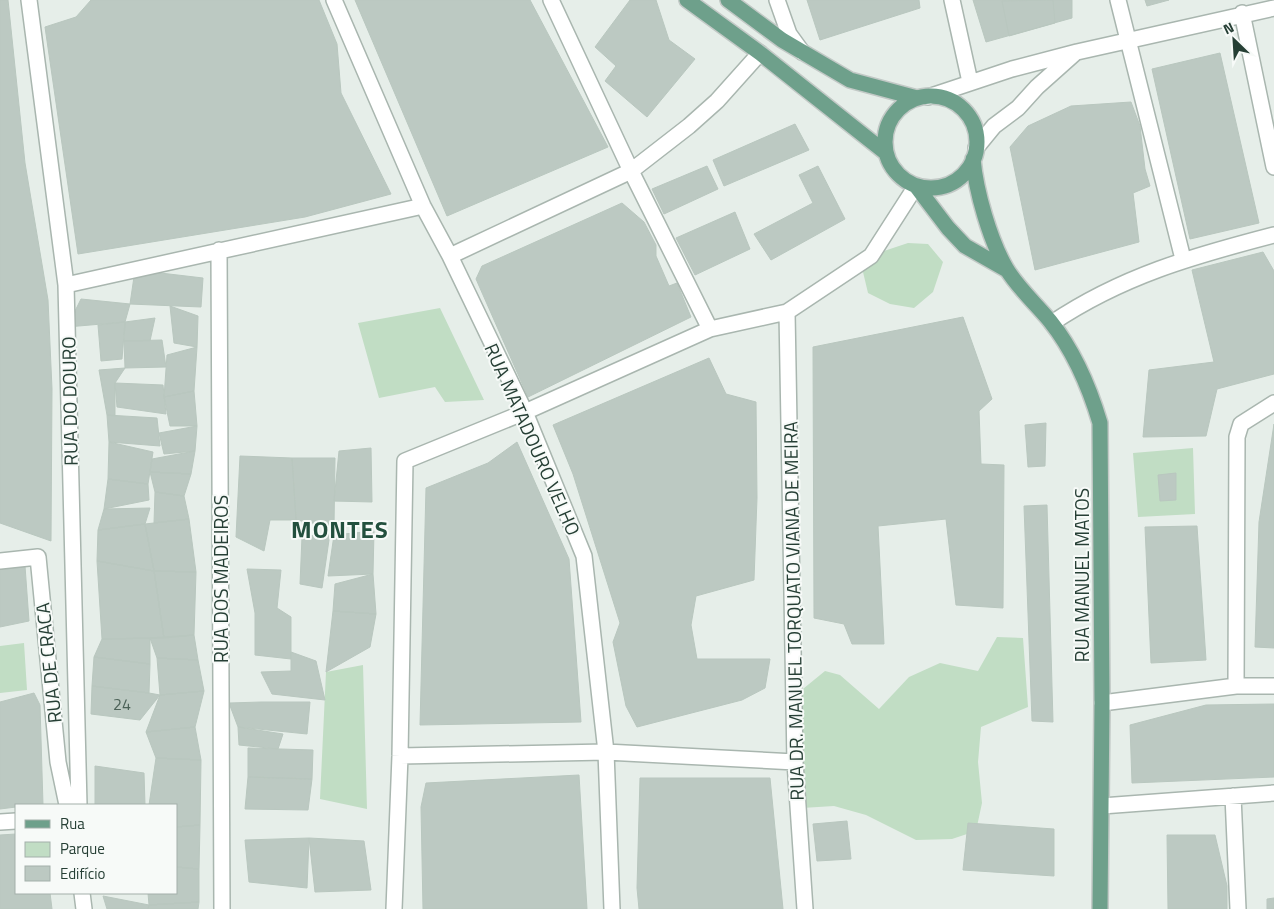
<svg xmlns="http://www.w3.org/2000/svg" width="1274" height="909" viewBox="0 0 1274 909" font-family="'Titillium Web',sans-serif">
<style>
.green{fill:#c1ddc4}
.building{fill:#bcc9c2;stroke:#b9c7bf}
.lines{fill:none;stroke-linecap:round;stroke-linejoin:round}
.minor-casing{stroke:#a9b6af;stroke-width:18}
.major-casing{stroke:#c2c9c6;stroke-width:18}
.minor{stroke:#fff;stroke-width:15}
.major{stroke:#6ea08b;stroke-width:15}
.labels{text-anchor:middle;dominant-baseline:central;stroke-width:4;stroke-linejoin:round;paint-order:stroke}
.number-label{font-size:16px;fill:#4c6258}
.street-label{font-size:19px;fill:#263f35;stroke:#f7faf8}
.district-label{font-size:24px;font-weight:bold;letter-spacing:1px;fill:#23503e;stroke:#f7faf8}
</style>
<rect width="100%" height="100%" fill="#e6eee9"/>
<path class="green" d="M908 243 928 244 943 262 933 292 914 308 890 304 868 293 863 272 881 252Z
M440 308 484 400 445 402 435 387 379 398 358 323Z
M1193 448 1195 514 1138 517 1133 453Z
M997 637 1023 638 1028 707 981 727 978 762 982 803 976 831 952 839 916 840 866 815 834 806 802 808 798 693 825 671 840 675 879 709 909 677 940 663 978 671Z
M24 643 27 690 0 693V646Z
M363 665 367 809 320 799 326 672Z"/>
<path class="building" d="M0 0H8L25 163 48 300 52 389 51 541 0 523Z
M91 0H319L337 44 341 93 391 194 305 217 78 254 45 27 76 17Z
M355 0H530L608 147 447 216Z
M630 0H656L669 40 695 59 647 117 605 81 616 66 595 47Z
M807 0H919L920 8 820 40Z
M973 0H1072V18L986 42Z
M1053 0 1055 23 1009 36 1002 1Z
M1145 0H1169L1147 6Z
M1220 53 1259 223 1190 239 1152 69Z
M1131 102 1140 126 1145 169 1150 186 1133 193 1139 242 1035 270 1010 147 1028 126 1071 106Z
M795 124 809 150 724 186 713 160Z
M707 166 718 189 664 214 652 189Z
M818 166 845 219 771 260 754 234 813 203 799 175Z
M622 203 644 222 656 245V256L669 286 677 283 691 317 528 397 476 279 482 266Z
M735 212 750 249 695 275 676 238Z
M1263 252 1274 271V374L1217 389 1206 436 1143 437 1149 370 1214 362 1192 270Z
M135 270 203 278 201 307 130 304Z
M81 299 130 304 125 322 67 327Z
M170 306 198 316 197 347 174 343Z
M963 317 992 399 979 411 981 464 1004 465 1003 608 956 605 946 519 878 526 884 644H852L844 624 814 618 813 347Z
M155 318 150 341H124L125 322Z
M125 322 122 359 101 361 98 325Z
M162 340 166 367 125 368 124 341Z
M197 347 194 391 164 397 167 355Z
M709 358 726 394 756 402 757 498 754 580 696 596 691 625 697 659H770L765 688 742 700 637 727 626 706 613 642 620 623 573 474 553 425Z
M125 368 115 383V416L107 415 99 370Z
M115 383 163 385 166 414 117 407Z
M194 391 197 426H170L164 397Z
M107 415 157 418 160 446 109 442Z
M1046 423 1045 466 1028 467 1025 425Z
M1274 424V648L1255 647 1259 522Z
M197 426 195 451 164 454 159 433Z
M109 442 153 452 148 484 108 479Z
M517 442 569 559 581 722 420 725 426 488 488 463Z
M371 448 372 502 334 501 339 451Z
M195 451 191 474 150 472 152 459Z
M240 456 292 458 296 520H270L264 551 236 537Z
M292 458H335L334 527 296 520Z
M150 472 191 474 184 496 155 492Z
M1176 473V500L1160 501 1158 475Z
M108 479 148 484 149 500 104 509Z
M155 492 184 496 189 519 154 523Z
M1047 505 1053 722 1032 721 1024 506Z
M150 508 145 524 98 530 104 509Z
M189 519 196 572 154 571 145 524Z
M145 524 154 571 97 561 98 530Z
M1197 526 1206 660 1151 663 1145 527Z
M374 531 373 574 328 576 334 535Z
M330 533 322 588 300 584 302 537Z
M97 561 154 571 164 638 102 639Z
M25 566 29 621 0 627V568Z
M247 569 281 570 277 608 291 617V659L255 655V613Z
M154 571 196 572 194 635 164 638Z
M373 574 376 614 333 611 335 584Z
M333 611 376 614 370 647 326 672Z
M194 635 198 660 157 658 150 638Z
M150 638V664L94 657 102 639Z
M291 652 316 661 325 700 272 694 261 672 291 671Z
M94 657 150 664 149 693 92 686Z
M157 658 198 660 204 691 160 695Z
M92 686 149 693 160 695 140 720 91 714Z
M204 691 195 727 146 732 160 695Z
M34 693 40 705 43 805H16V807L0 809V702Z
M261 702H310L307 734 238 727 229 703Z
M1274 704V777L1132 783 1130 725 1206 705Z
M195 727 201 760 156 758 146 732Z
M238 727 283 734 278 749 239 745Z
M248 748 313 750 312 779 248 777Z
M156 758 201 760 200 825 176 827V805H149Z
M95 766 144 773 145 805H95Z
M579 775 587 909H423L421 807 426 783Z
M248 777 312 779 308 810 245 809Z
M640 778H770L783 909H639L637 888Z
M847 821 851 859 817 861 813 824Z
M968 823 1054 829V876L963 870Z
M200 825 199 869 176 867V827Z
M16 834V893H50L52 909H0V835Z
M1167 835H1215L1227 886V909H1168Z
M309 838 307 888 249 882 245 840Z
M309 838 364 841 371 890 315 892Z
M176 867 199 869V902L149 905 148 893H176Z
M103 896 149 905 148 909H107Z
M1274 898V909H1267V899Z
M199 902 198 909H148L149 905Z"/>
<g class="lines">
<g class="minor-casing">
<path id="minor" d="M29 0 66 285 79 805
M334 0 423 206 450 256 525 412 584 556 606 752 612 909
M551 0 631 171 710 329
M777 0 789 34 802 52
M952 0 970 82
M1118 0 1183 259
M1242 13 1274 167
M928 97 1012 69 1077 52 1274 8
M976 148 994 126 1018 108 1037 87 1074 54
M219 250 222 909
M450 256 631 171 689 126 717 101 760 53
M66 285 423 206
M787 312 795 762 805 909
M1052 323C1122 276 1193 256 1274 235
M0 561 38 557 58 762 67 805
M1236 686 1237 437 1241 424 1274 403
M1102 703 1236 686H1274
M400 756 606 752 795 762
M1233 796 1238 909
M1102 806 1274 793
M0 822 16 821
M82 893 84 909
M394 909 400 756 405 461 525 412 710 329 787 312 871 256 916 186"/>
</g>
<g class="major-casing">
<path id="major" d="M687 0 760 53 886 153
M728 0 782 40 850 80 917 98
M885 142a46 46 0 1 1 92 0a46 46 0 1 1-92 0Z
M973 159C976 192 990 240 1006 268 1017 287 1036 304 1050 321 1074 351 1089 386 1100 423L1102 703 1100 909
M916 186 948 228 965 246 1007 270"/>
</g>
<use href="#minor" class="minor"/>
<use href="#major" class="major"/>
</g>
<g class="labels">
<g class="number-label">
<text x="122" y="704">24</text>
</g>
<g class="street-label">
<text transform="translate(69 401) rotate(-91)">RUA DO DOURO</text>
<text transform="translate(533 439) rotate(66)">RUA MATADOURO VELHO</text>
<text transform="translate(1081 575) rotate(-90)">RUA MANUEL MATOS</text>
<text transform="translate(220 579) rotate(-90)">RUA DOS MADEIROS</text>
<text transform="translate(793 611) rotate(-91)">RUA DR. MANUEL TORQUATO VIANA DE MEIRA</text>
<text transform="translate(48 663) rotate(-96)">RUA DE CRACA</text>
</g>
<g class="district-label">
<text x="340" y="529">MONTES</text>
</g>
</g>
<rect x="15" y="804" width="162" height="90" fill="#f7faf8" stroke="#a3afaa"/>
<rect x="25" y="820" width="25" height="8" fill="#6ea08b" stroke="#a3afaa"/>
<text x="60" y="829" font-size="15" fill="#263f35">Rua</text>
<rect x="25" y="842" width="25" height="15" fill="#c1ddc4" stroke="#a3afaa"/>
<text x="60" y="854" font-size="15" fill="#263f35">Parque</text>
<rect x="25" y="866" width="25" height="15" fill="#bcc9c2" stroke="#a3afaa"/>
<text x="60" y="879" font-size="15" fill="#263f35">Edifício</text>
<g transform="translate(1234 40) rotate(335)" stroke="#f7faf8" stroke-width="4" paint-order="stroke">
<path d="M0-4L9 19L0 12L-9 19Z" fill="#263f35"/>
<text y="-8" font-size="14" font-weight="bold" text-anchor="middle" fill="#263f35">N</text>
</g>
</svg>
